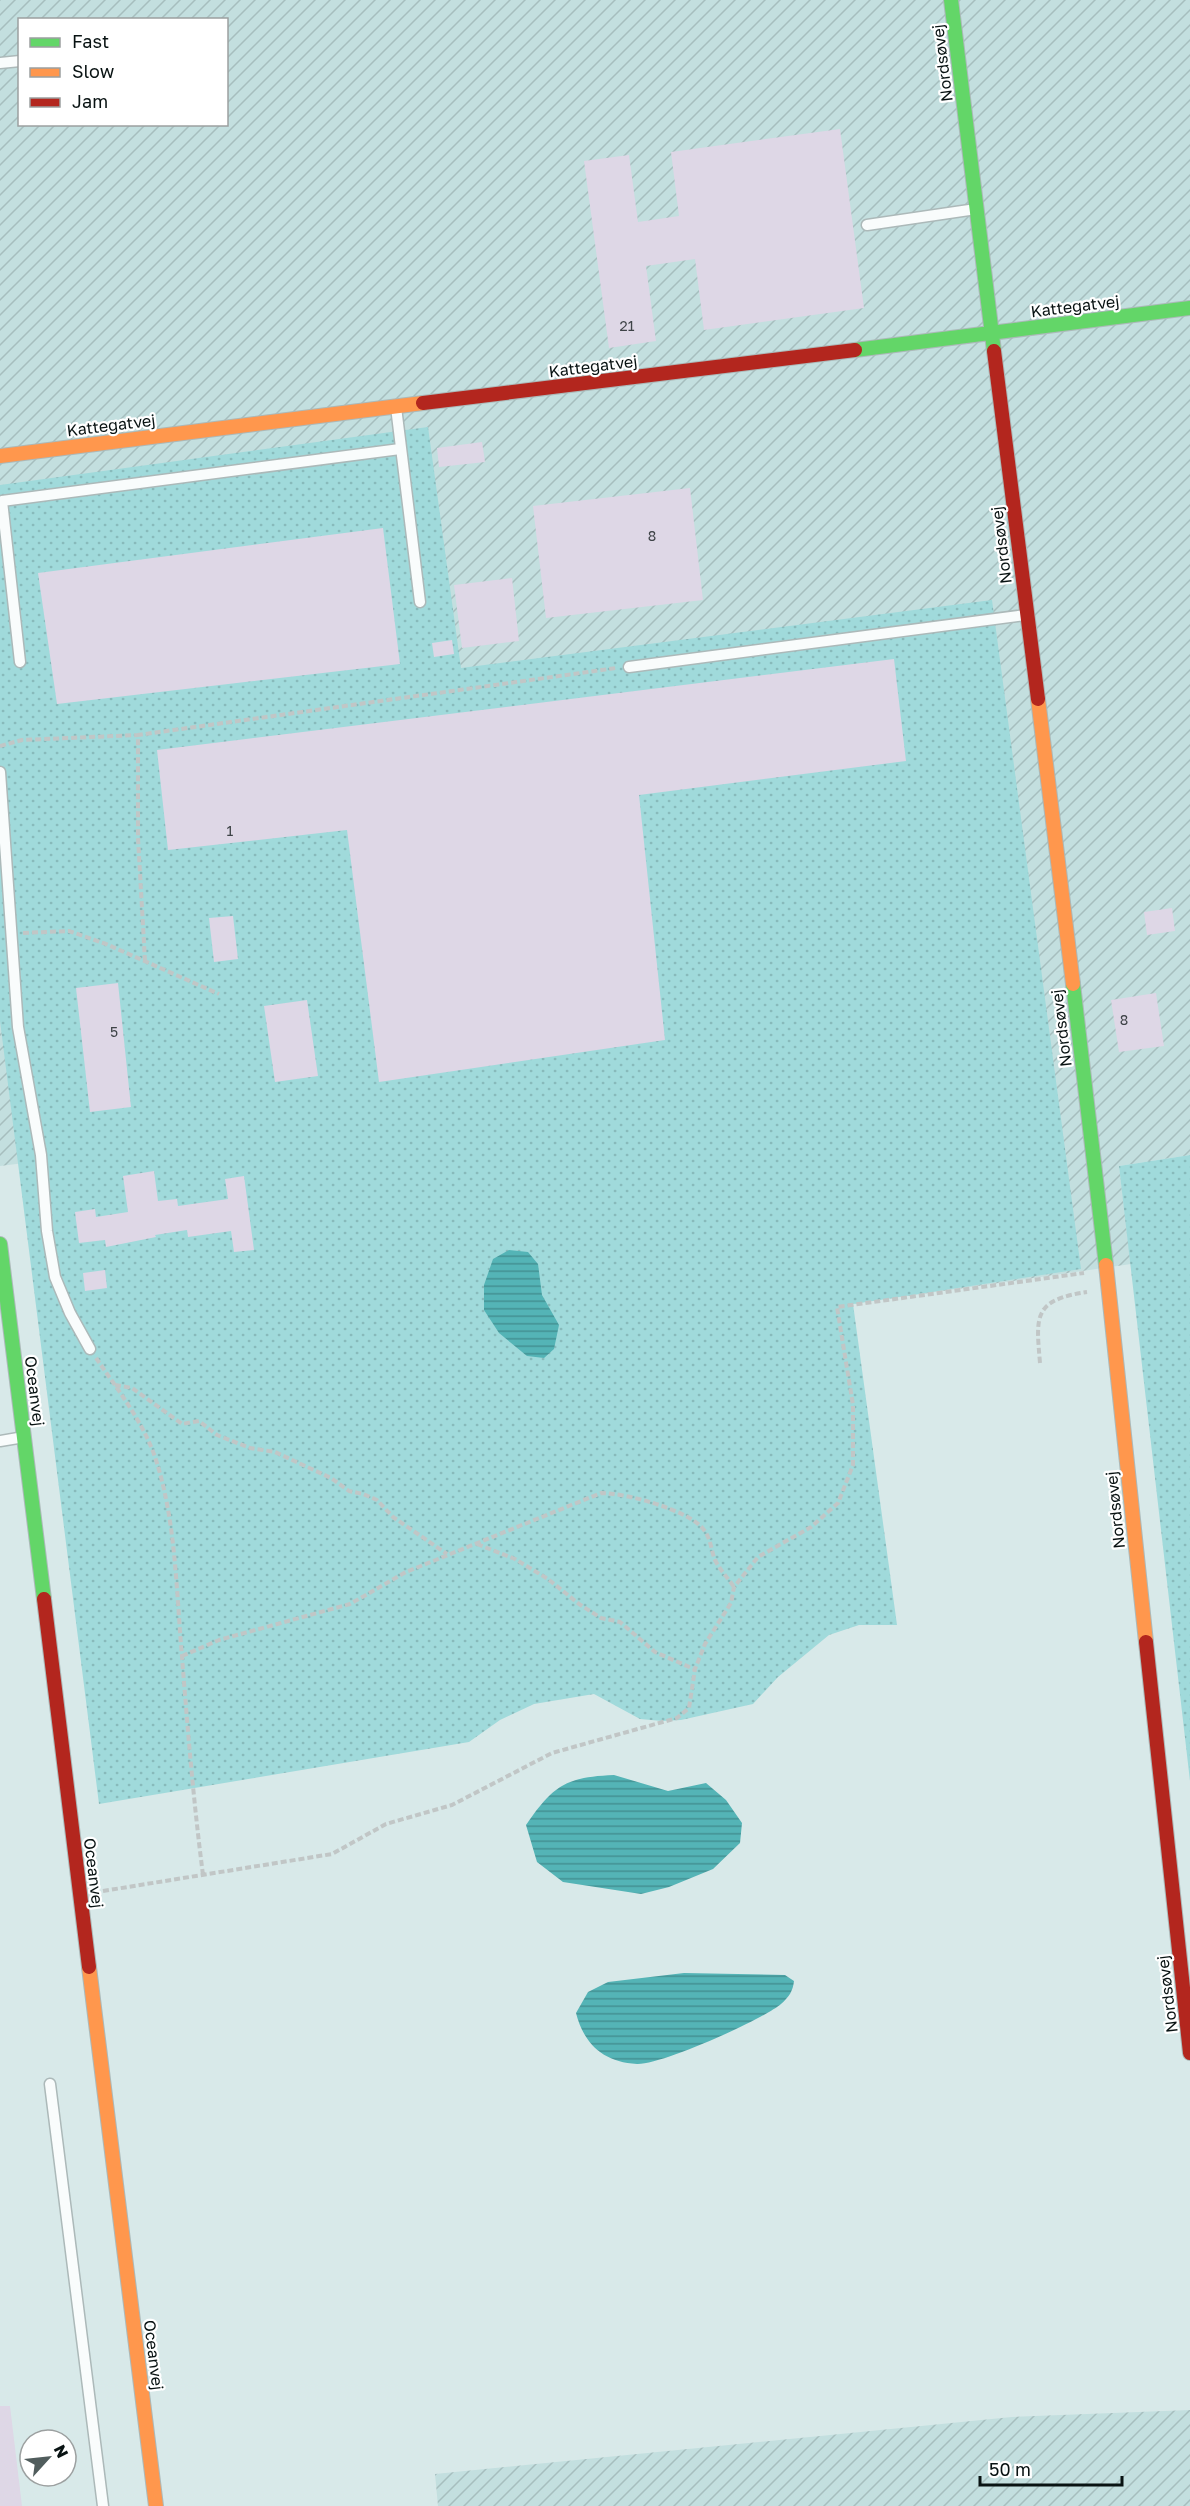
<svg xmlns="http://www.w3.org/2000/svg" width="1190" height="2506" viewBox="0 0 1190 2506" font-family="'Golos Text',sans-serif">
<style>
.industrial{fill:url(#industrial-furrows);fill-rule:evenodd}
.grass{fill:url(#grass-dots)}
.water{fill:url(#water-rules)}
.building{fill:#ded7e6}
.lines{fill:none;stroke-linecap:round;stroke-linejoin:round}
.lane-casing{stroke:#acb9b9;stroke-width:13}
.fast-casing{stroke:#acb9b9;stroke-width:16}
.slow-casing{stroke:#acb9b9;stroke-width:16}
.jam-casing{stroke:#acb9b9;stroke-width:16}
.path{stroke:#c1c6c6;stroke-width:4;stroke-dasharray:6 3;stroke-linecap:butt}
.lane{stroke:#f9fcfc;stroke-width:10}
.fast{stroke:#63d668;stroke-width:14}
.slow{stroke:#ff974d;stroke-width:14}
.jam{stroke:#b3261e;stroke-width:14}
.labels{text-anchor:middle;dominant-baseline:central;stroke-width:4.5;stroke-linejoin:round;paint-order:stroke}
.number-label{font-size:14px;fill:#3e4347}
.street-label{font-size:16px;fill:#081212;stroke:#fff}
</style>
<defs>
<pattern id="industrial-furrows" width="10" height="10" patternUnits="userSpaceOnUse" patternTransform="scale(1.5)"><rect width="10" height="10" fill="#c3dfdf"/><path d="M-1 1l2-2M0 10L10 0M9 11l2-2" fill="none" stroke="#a6bebe"/></pattern>
<pattern id="grass-dots" width="8" height="8" patternUnits="userSpaceOnUse" patternTransform="scale(1.5)"><rect width="8" height="8" fill="#a0dadb"/><path d="M2 2h.1M6 6h.1" fill="none" stroke="#88babb" stroke-width="1.8" stroke-linecap="round"/></pattern>
<pattern id="water-rules" width="6" height="5" patternUnits="userSpaceOnUse" patternTransform="scale(1.5)"><rect width="6" height="5" fill="#54b4b6"/><path d="M0 2.5h6" fill="none" stroke="#449193"/></pattern>
</defs>
<rect width="100%" height="100%" fill="#d8e9e9"/>
<path class="industrial" d="M0 0H1190V1155L1119 1166 1131 1264 852 1304 33 1162 0 1166ZM20 20H226V124H20Z
M1190 2410V2506H438L435 2474 1012 2417Z"/>
<path class="grass" d="M428 427 461 668 992 600 1081 1269 853 1304 897 1625H859L829 1635 778 1677 753 1704 681 1720 662 1721 640 1719 594 1694 534 1704 500 1720 469 1742 99 1804 0 1021V485Z
M1190 1155V1781L1119 1166Z"/>
<path class="water" d="M509 1250 528 1252 538 1264 542 1295 559 1325 554 1349 544 1358 527 1356 499 1333 484 1310V1285L493 1259Z
M614 1775 668 1791 706 1783 726 1800 742 1823 740 1843 713 1869 669 1887 641 1894 563 1882 537 1862 526 1825C553 1786 565 1777 614 1775Z
M684 1973 785 1975 794 1981C793 1991 789 1997 781 2004 762 2020 661 2065 637 2064 603 2062 584 2044 576 2013L588 1992 608 1982Z"/>
<path class="building" d="M840 129 864 308 704 330 695 259 646 266 656 341 609 348 584 161 629 155 638 222 679 216 671 152Z
M482 442 485 462 439 467 437 448Z
M690 488 703 600 546 618 533 506Z
M383 528 400 664 57 704 38 573Z
M512 578 519 641 462 648 454 585Z
M452 640 454 654 434 657 432 643Z
M894 659 906 761 639 795 665 1040 379 1082 347 830 168 850 157 750Z
M1172 908 1175 931 1147 935 1144 912Z
M233 916 238 959 214 962 209 918Z
M118 983 131 1107 90 1112 76 988Z
M1156 993 1164 1046 1119 1052 1111 1000Z
M307 1000 318 1076 275 1082 264 1006Z
M154 1171 158 1201 177 1199 178 1206 228 1199 225 1179 244 1176 254 1250 234 1252 231 1231 188 1237 187 1230 155 1235 156 1237 106 1247 105 1240 79 1243 75 1212 95 1209 96 1217 128 1212 123 1176Z
M105 1270 107 1288 85 1291 83 1273Z
M0 2406H10L22 2506H0Z"/>
<g class="lines">
<g class="lane-casing">
<path id="lane" d="M0 63 20 61
M867 225 976 209
M396 407 420 602
M20 662 2 501 400 449
M629 667 1025 615
M0 772 18 1027 41 1155 47 1231 55 1277 70 1313 90 1349
M0 1441 24 1437
M50 2084 103 2506"/>
</g>
<g class="fast-casing">
<path id="fast" d="M951 0 994 351
M855 350 1190 308
M1073 984 1106 1265
M0 1244 44 1599"/>
</g>
<g class="slow-casing">
<path id="slow" d="M0 456 423 403
M1038 699 1073 984
M1106 1265 1146 1642
M89 1967 156 2506"/>
</g>
<g class="jam-casing">
<path id="jam" d="M994 351 1038 699
M423 403 855 350
M44 1599 89 1967
M1146 1642 1190 2053"/>
</g>
<path class="path" d="M0 746 22 740 138 735
M23 933 69 931 106 944 219 994
M145 961 138 838V735L616 668
M96 1358C118 1390 144 1423 156 1460 175 1519 176 1583 181 1644 187 1721 193 1798 203 1875
M1040 1363C1036 1316 1033 1300 1087 1292
M115 1385 132 1388 182 1424 199 1421 217 1435 250 1448 275 1452 331 1478 349 1491 363 1494 377 1500 393 1517 447 1554
M477 1544 515 1559 548 1579 579 1604 601 1618 620 1622 655 1652 694 1669
M182 1656 219 1640 350 1604 406 1572 601 1493C625 1493 690 1510 704 1530 711 1539 711 1550 715 1560 720 1570 728 1578 734 1587
M103 1891 332 1854 386 1824 452 1805 552 1753 677 1718 689 1708 695 1669 705 1644 731 1603 734 1587 758 1557 811 1527 838 1503 853 1465V1405L837 1307 1084 1273"/>
<use href="#lane" class="lane"/>
<use href="#fast" class="fast"/>
<use href="#slow" class="slow"/>
<use href="#jam" class="jam"/>
</g>
<g class="labels">
<g class="number-label">
<text x="627" y="325">21</text>
<text x="652" y="535">8</text>
<text x="230" y="830">1</text>
<text x="1124" y="1019">8</text>
<text x="114" y="1031">5</text>
</g>
<g class="street-label">
<text transform="translate(942 63) rotate(-97)">Nordsøvej</text>
<text transform="translate(1075 306) rotate(-7)">Kattegatvej</text>
<text transform="translate(593 366) rotate(-7)">Kattegatvej</text>
<text transform="translate(111 425) rotate(-7)">Kattegatvej</text>
<text transform="translate(1001 545) rotate(-97)">Nordsøvej</text>
<text transform="translate(1061 1028) rotate(-97)">Nordsøvej</text>
<text transform="translate(35 1391) rotate(83)">Oceanvej</text>
<text transform="translate(1115 1510) rotate(-96)">Nordsøvej</text>
<text transform="translate(94 1873) rotate(83)">Oceanvej</text>
<text transform="translate(1167 1994) rotate(-97)">Nordsøvej</text>
<text transform="translate(154 2355) rotate(83)">Oceanvej</text>
</g>
</g>
<rect x="18" y="18" width="210" height="108" fill="#ffffff" stroke="#9ca0a0" stroke-width="1.5"/>
<rect x="30" y="38" width="30" height="9" fill="#63d668" stroke="#9ca0a0" stroke-width="1.5"/>
<text x="72" y="48" font-size="18" fill="#081212">Fast</text>
<rect x="30" y="68" width="30" height="9" fill="#ff974d" stroke="#9ca0a0" stroke-width="1.5"/>
<text x="72" y="78" font-size="18" fill="#081212">Slow</text>
<rect x="30" y="98" width="30" height="9" fill="#b3261e" stroke="#9ca0a0" stroke-width="1.5"/>
<text x="72" y="108" font-size="18" fill="#081212">Jam</text>
<g transform="translate(48 2458) rotate(63)"><circle r="28" fill="#ffffff" stroke="#9ca0a0" stroke-width="1.5"/>
<path d="M0-4.5L10 22L0 15L-10 22Z" fill="#515d5d"/>
<text y="-9" font-size="16" font-weight="bold" text-anchor="middle" fill="#081212">N</text>
</g>
<path d="M980 2476v9h142v-9" fill="none" stroke="#081212" stroke-width="3"/>
<text x="989" y="2476" font-size="18" fill="#081212" stroke="#ffffff" stroke-width="4.5" paint-order="stroke">50 m</text>
</svg>
